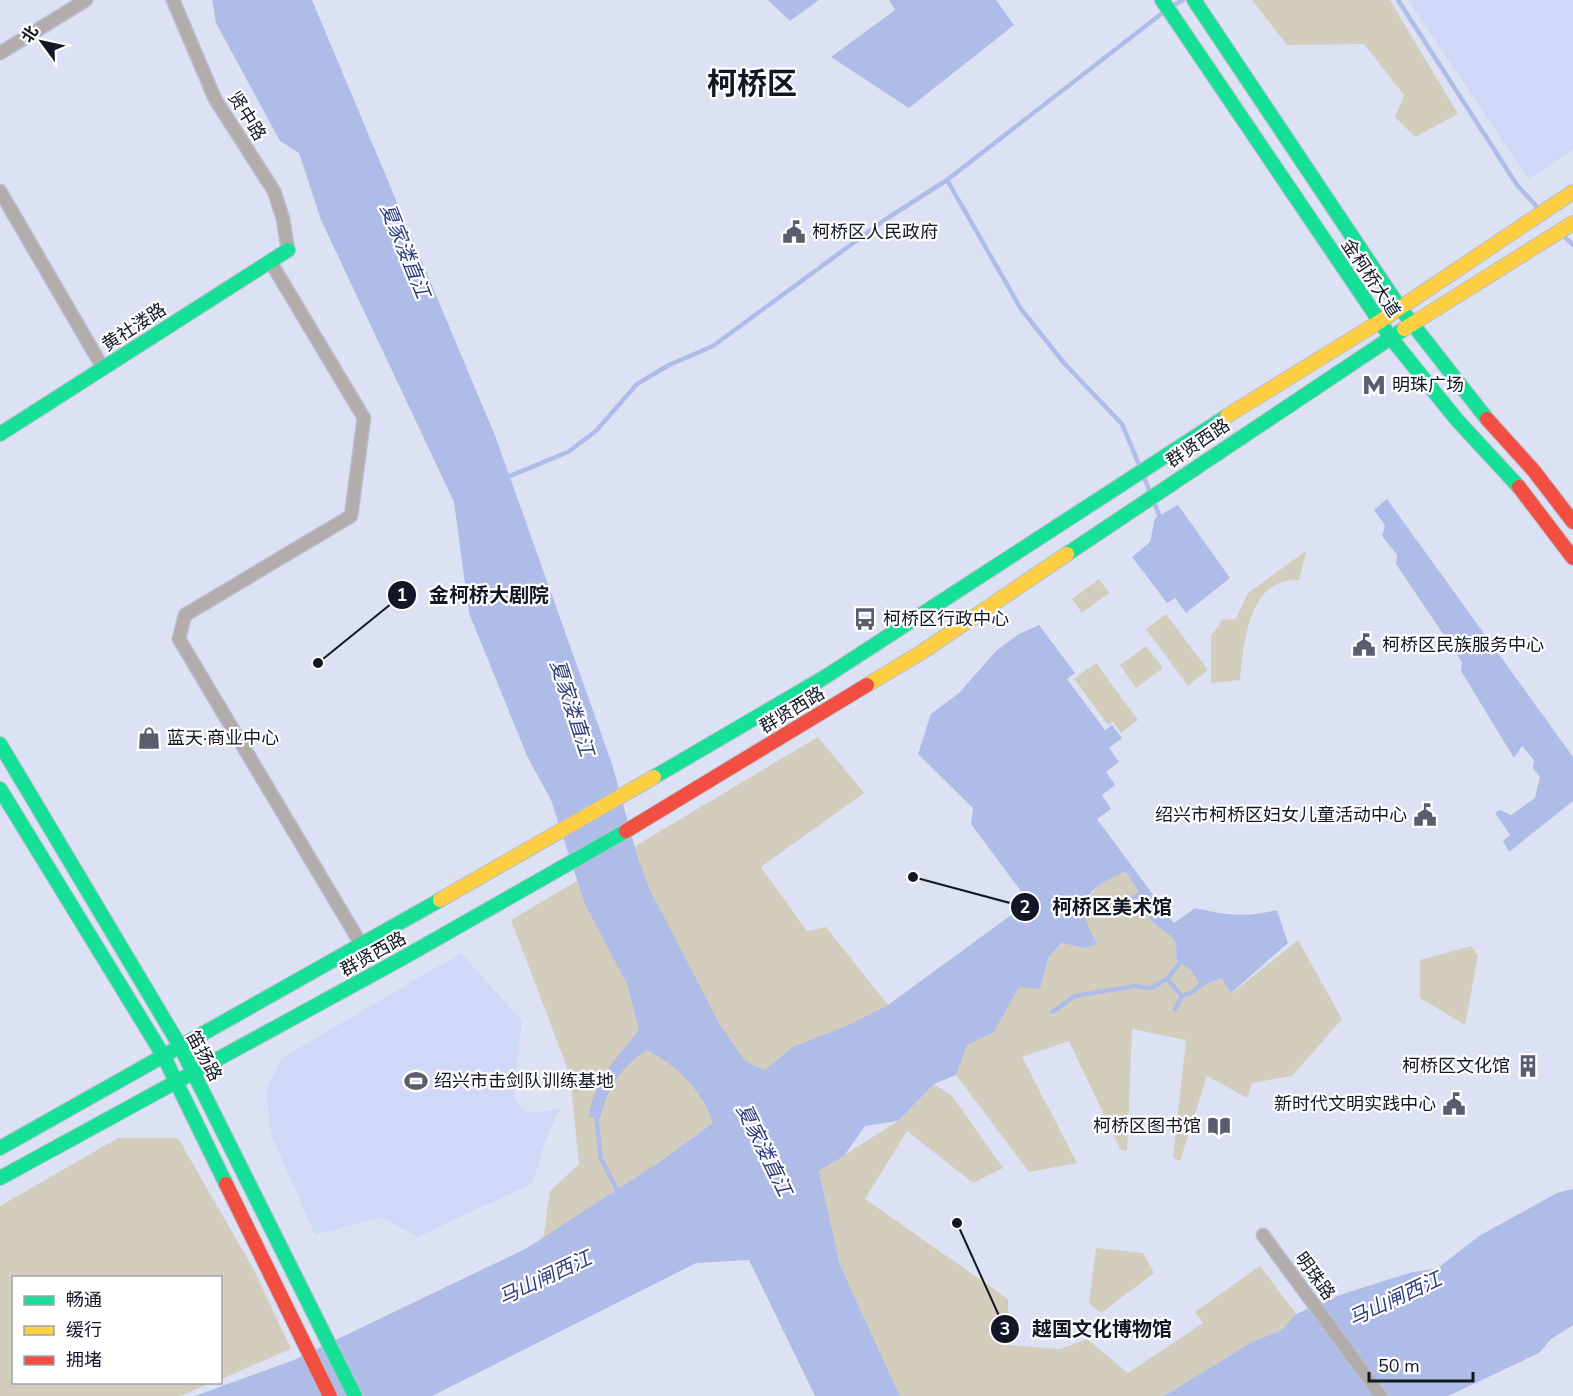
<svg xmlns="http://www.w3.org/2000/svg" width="1573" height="1396" viewBox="0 0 1573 1396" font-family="'Nunito Sans','Noto Sans SC',sans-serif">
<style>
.built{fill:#cfd9f7}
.green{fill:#d3cdbe}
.water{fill:#afbce8}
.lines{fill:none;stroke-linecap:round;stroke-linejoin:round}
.stream{stroke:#afbce8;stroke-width:4.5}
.street-casing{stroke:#b9becd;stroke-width:15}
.fast-casing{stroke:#b9becd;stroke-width:16}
.slow-casing{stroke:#b9becd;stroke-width:16}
.jam-casing{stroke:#b9becd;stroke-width:16}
.street{stroke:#b3acad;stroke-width:12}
.fast{stroke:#16e098;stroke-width:14}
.slow{stroke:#ffcf43;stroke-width:14}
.jam{stroke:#f24e42;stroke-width:14}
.labels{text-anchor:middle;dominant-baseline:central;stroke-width:4.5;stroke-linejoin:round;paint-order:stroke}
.street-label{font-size:18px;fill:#121625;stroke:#fff}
.poi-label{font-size:18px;fill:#121625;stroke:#fff;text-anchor:start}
.water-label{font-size:20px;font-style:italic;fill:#2e3c7d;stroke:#fff}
.town-label{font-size:30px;font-weight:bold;fill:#121625;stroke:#fff}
.leader{fill:none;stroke:#121625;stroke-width:2}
.callout-dot{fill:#121625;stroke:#fff;stroke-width:2}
.mark-label{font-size:18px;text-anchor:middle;font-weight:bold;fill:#fff}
.callout-label{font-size:20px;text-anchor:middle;font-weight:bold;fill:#121625;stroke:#fff;stroke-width:4.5;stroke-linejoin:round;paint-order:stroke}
</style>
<rect width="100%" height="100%" fill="#dce2f4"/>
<path class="built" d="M1408 0H1573V150L1528 179Z
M461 953 522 1021 513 1098 527 1113 560 1109 546 1139 533 1183 418 1237 380 1217 315 1235 271 1134 266 1090 282 1058Z"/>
<path class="green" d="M1252 0H1390L1458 114 1415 137 1395 117 1404 95 1364 44 1287 45Z
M1306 551 1299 580C1248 577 1244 643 1240 680L1211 683V636L1222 620 1236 619 1248 593Z
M1099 579 1109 593 1082 613 1072 599Z
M1166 614 1208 670 1188 686 1146 629Z
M1146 646 1163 668 1136 688 1120 665Z
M1096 663 1138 720 1121 733 1113 722 1108 725 1074 679Z
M818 737 864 793 761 867 807 931 826 927 888 1005 844 1027 661 1161 543 1240 550 1191 579 1164 570 1075 511 920Z
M1126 872 1140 893 1125 900C1131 908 1136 908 1144 913 1148 915 1150 920 1154 923 1169 937 1179 933 1176 960L1191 970 1201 987 1221 978 1232 993 1298 940 1342 1019 1292 1076 1252 1083 1247 1098 1207 1076 1180 1161 1173 1158 1186 1040 1132 1029 1127 1151 1120 1149 1069 1041 1022 1057 1077 1163 1029 1172 956 1075 967 1044 994 1032 1019 986 1040 989 1049 956 1063 943 1085 948C1083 907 1083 886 1126 872Z
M1471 946 1478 956 1465 1025 1420 998V960Z
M934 1084 952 1096 1003 1168 973 1183 907 1131 865 1199 1008 1299V1345L1060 1349 1087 1339 1128 1373 1203 1323 1195 1312 1260 1266 1296 1314 1282 1330 1252 1342 1164 1396H900L840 1265 819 1171 898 1121Z
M118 1138H178L254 1270 291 1349 221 1379 220 1278H14V1382L211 1383 180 1396H0V1206Z
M1096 1248 1143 1253 1154 1273 1101 1313 1089 1303Z"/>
<path class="water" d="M212 0H312L496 438 612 764 637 855 649 888 720 1025 746 1062 765 1070 793 1047 844 1027 888 1005 1029 902 971 824 973 808 918 754 931 714 959 693 997 650 1019 634 1039 625 1075 673 1067 679 1105 730 1112 725 1122 738 1109 748 1119 762 1106 772 1115 785 1102 795 1111 809 1097 819 1174 923 1195 908C1226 915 1245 918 1277 910L1288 943 1231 993 1221 978 1201 987 1191 970 1176 960C1179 933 1168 937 1154 923 1150 920 1148 915 1144 913 1135 908 1131 908 1124 900L1139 892 1126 872C1108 878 1078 893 1085 918 1088 927 1093 936 1097 944L1085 948 1062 943 1049 956 1040 989 1019 987 994 1032 967 1045 956 1075 934 1084 898 1121 865 1126 844 1156 819 1171 840 1265 900 1396H815L749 1260 696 1263 432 1396H195L294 1360 527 1248 661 1161 713 1123C704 1092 675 1064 647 1050 619 1069 609 1086 600 1118L589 1117C593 1081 617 1058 639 1030L628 986 585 904 551 800 527 756 469 613 454 502 321 220 299 153 280 141 216 23Z
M768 0H819L790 21Z
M889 0H996L1014 25 909 108 831 57 895 10Z
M1387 499 1573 757V801L1509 852 1503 841 1510 835 1495 813 1500 810 1511 815 1535 798 1540 777 1533 768 1534 760 1522 746 1514 758 1461 671 1462 662 1396 564 1397 555 1382 536 1385 525 1374 510Z
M1178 505 1230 578 1186 613 1175 598 1167 603 1132 557 1150 542 1155 518Z
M1573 1189V1325L1551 1339 1539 1353 1448 1396H1164L1252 1342 1282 1330 1296 1314 1340 1295 1409 1273 1438 1268 1479 1236 1557 1193Z"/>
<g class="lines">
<path class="stream" d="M1398 0 1517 185 1539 209
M1172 6 1183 0
M947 180 1021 309 1064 363 1122 424 1140 467
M1563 235 1573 245
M1143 475 1150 492
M505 478 568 452 596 431 637 384 669 365 713 346 886 219 947 180 1165 11
M1154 502 1161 520
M1167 979 1183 959
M1182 996 1193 992 1203 983
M1052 1012 1075 996 1135 986 1151 988 1167 979 1182 996 1175 1009
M596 1114 601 1159 619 1193"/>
<g class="street-casing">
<path id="street" d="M173 0 215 99 274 191 283 219 288 250
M0 53 86 0
M0 191 103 368
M270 261 364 418 351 516 185 615 179 639 361 944
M1263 1235 1381 1396"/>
</g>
<g class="fast-casing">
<path id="fast" d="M1162 0 1391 338 1457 420 1519 487
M1194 0 1400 308 1487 419
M0 434 288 250
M1067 554 1404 329
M0 744 180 1046 355 1396
M654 777 825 677 1227 416
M0 789 163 1055 226 1184
M0 1148 440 900
M0 1178 401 959 626 831"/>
</g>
<g class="slow-casing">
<path id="slow" d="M1404 329 1573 223
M1227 416 1379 322 1573 192
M867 685 922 652 1067 554
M440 900 654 777"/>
</g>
<g class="jam-casing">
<path id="jam" d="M1487 419 1534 471 1573 522
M1519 487 1573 558
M626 831 867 685
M226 1184 330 1396"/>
</g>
<use href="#street" class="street"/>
<use href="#fast" class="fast"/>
<use href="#slow" class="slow"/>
<use href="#jam" class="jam"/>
</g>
<defs>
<g id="civic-bare" transform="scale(1.8)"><path d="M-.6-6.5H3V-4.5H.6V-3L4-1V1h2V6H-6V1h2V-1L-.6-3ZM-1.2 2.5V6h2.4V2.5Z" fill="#595d6d" stroke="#fff" stroke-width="2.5" paint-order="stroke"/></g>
<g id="metro-bare" transform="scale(1.8)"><path d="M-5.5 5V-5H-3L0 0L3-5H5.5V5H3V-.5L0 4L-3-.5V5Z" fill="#595d6d" stroke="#fff" stroke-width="2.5" paint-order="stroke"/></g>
<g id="bus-bare" transform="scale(1.8)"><path d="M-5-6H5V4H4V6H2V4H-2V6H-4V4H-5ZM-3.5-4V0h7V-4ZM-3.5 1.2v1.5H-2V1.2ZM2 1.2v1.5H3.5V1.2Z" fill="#595d6d" stroke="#fff" stroke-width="2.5" paint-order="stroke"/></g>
<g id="shop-bare" transform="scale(1.8)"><path d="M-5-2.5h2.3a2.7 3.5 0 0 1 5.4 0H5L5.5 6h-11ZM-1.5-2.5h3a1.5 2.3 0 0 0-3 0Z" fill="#595d6d" stroke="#fff" stroke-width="2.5" paint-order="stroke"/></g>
<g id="building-bare" transform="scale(1.8)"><path d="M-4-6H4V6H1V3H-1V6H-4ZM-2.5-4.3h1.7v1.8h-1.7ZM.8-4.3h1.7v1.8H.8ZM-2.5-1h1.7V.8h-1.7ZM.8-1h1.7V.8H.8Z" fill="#595d6d" stroke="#fff" stroke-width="2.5" paint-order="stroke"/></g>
<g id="stadium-bare" transform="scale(1.8)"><path d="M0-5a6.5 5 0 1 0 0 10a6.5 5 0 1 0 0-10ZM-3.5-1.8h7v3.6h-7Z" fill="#595d6d" stroke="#fff" stroke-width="2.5" paint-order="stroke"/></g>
<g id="library-bare" transform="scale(1.8)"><path d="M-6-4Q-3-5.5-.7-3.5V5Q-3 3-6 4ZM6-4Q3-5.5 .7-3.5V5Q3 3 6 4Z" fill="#595d6d" stroke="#fff" stroke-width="2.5" paint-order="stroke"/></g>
</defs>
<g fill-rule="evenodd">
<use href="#civic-bare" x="794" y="232"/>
<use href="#metro-bare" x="1374" y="385"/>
<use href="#bus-bare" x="865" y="619"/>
<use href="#civic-bare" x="1364" y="645"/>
<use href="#shop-bare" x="149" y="738"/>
<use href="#civic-bare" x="1425" y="815"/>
<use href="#building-bare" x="1528" y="1066"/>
<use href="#stadium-bare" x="416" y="1081"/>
<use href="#civic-bare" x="1454" y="1104"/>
<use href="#library-bare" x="1219" y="1126"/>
</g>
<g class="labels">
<g class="street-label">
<text transform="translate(247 116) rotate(58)">贤中路</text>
<text transform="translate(1371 278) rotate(56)">金柯桥大道</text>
<text transform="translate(134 327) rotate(-33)">黄社溇路</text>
<text transform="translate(1198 443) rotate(-34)">群贤西路</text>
<text transform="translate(792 710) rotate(-31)">群贤西路</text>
<text transform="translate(373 954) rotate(-29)">群贤西路</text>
<text transform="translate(204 1056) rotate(62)">笛扬路</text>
<text transform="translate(1315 1276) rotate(54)">明珠路</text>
</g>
<g class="poi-label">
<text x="812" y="232">柯桥区人民政府</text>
<text x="1392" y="385">明珠广场</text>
<text x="883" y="619">柯桥区行政中心</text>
<text x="1382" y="645">柯桥区民族服务中心</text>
<text x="167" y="738">蓝天·商业中心</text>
<text x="1407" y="815" text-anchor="end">绍兴市柯桥区妇女儿童活动中心</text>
<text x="1510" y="1066" text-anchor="end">柯桥区文化馆</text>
<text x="434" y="1081">绍兴市击剑队训练基地</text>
<text x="1436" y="1104" text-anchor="end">新时代文明实践中心</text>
<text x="1201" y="1126" text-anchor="end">柯桥区图书馆</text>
</g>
<g class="water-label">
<text transform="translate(405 251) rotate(68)">夏家溇直江</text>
<text transform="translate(572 708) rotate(72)">夏家溇直江</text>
<text transform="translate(764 1150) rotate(64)">夏家溇直江</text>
<text transform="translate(545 1278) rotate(-25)">马山闸西江</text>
<text transform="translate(1395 1299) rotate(-25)">马山闸西江</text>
</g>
<g class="town-label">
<text x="752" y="84">柯桥区</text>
</g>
</g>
<path class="leader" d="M318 663L402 595M913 877L1025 907M957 1223L1005 1329"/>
<g class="callout-dot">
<circle cx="318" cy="663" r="6"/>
<circle cx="913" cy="877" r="6"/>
<circle cx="957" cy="1223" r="6"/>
<circle cx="402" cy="595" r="15"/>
<circle cx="1025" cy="907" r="15"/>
<circle cx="1005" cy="1329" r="15"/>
</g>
<g class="mark-label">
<text x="402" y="601">1</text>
<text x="1025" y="913">2</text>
<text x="1005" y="1335">3</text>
</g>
<g class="callout-label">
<text x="489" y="602">金柯桥大剧院</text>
<text x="1112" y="914">柯桥区美术馆</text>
<text x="1102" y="1336">越国文化博物馆</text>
</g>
<rect x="12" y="1276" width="210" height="108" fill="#ffffff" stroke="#a0a2a8" stroke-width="1.5"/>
<rect x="24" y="1296" width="30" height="9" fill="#16e098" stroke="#a0a2a8" stroke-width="1.5"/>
<text x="66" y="1306" font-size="18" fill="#121625">畅通</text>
<rect x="24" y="1326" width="30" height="9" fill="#ffcf43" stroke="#a0a2a8" stroke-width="1.5"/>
<text x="66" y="1336" font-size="18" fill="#121625">缓行</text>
<rect x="24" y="1356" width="30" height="9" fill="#f24e42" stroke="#a0a2a8" stroke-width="1.5"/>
<text x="66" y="1366" font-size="18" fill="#121625">拥堵</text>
<g transform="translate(42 42) rotate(303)" stroke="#ffffff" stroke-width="4.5" paint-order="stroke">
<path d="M0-4.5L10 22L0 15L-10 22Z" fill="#121625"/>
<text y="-9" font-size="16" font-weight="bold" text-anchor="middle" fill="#121625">北</text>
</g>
<path d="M1369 1372v9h104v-9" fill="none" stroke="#121625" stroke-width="3"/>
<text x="1378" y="1372" font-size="18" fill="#121625" stroke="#ffffff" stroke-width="4.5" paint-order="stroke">50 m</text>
</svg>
